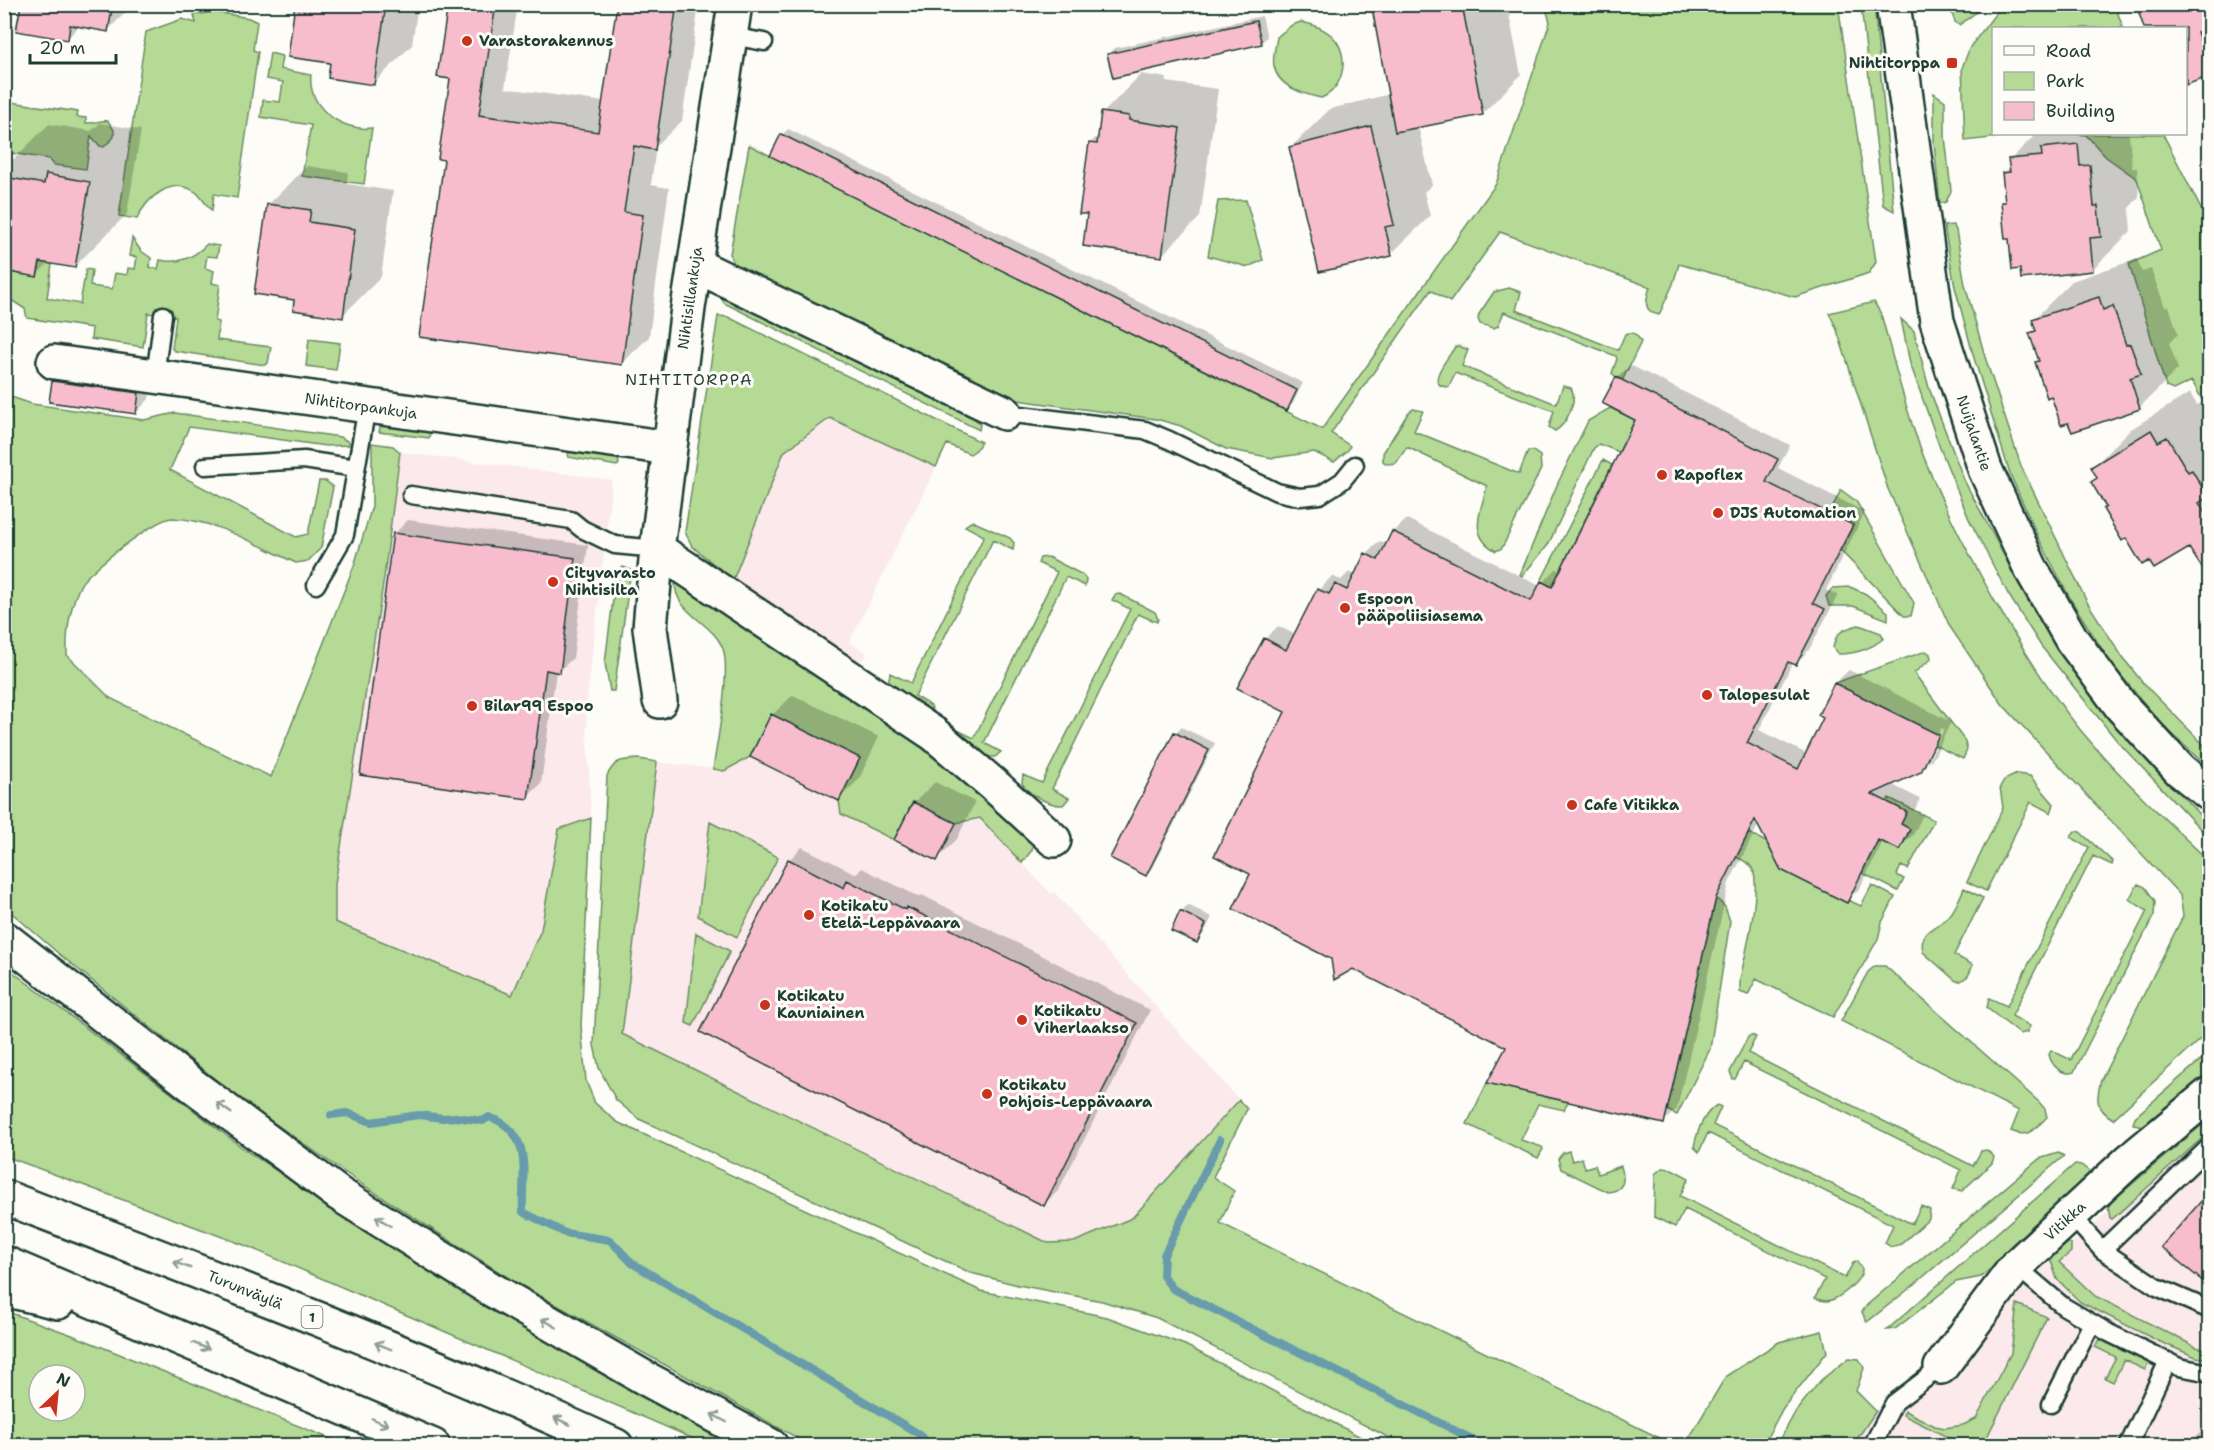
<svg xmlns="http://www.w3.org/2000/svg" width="2214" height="1450" viewBox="0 0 2214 1450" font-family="'Shantell Sans',sans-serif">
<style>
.built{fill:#fbe9eb}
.green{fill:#b5da95;stroke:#6a8c64;stroke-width:1.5;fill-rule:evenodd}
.shadow{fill:#0003;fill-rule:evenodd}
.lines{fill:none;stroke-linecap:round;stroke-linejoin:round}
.stream{stroke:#689bab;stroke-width:8}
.building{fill:#f7bdce;stroke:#1f3d34;stroke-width:1.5}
.service-casing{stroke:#1f3d34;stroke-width:21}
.minor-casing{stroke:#1f3d34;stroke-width:38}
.secondary-casing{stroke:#1f3d34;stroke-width:38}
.motorway-casing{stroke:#1f3d34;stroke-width:38}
.service{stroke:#fdfcf7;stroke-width:16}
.minor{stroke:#fdfcf7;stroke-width:33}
.secondary{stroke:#fdfcf7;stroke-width:33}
.motorway{stroke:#fdfcf7;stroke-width:33}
.oneway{stroke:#8e9c96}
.poi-dot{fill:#c8321e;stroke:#fdfcf7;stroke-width:2}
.labels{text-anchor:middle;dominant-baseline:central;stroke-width:6;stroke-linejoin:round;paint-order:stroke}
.shield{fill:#fdfcf7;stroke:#62766e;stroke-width:1.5}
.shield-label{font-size:14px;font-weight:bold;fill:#1f3d34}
.poi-label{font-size:15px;font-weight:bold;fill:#1f3d34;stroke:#fdfcf7;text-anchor:start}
.street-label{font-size:15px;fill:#1f3d34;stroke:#fdfcf7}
.neighbourhood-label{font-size:16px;letter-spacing:1.5px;fill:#1f3d34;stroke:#fdfcf7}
</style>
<rect width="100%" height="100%" fill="#fdfcf7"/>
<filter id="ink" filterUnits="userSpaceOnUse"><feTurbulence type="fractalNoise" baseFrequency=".0167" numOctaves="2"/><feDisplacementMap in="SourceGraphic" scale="12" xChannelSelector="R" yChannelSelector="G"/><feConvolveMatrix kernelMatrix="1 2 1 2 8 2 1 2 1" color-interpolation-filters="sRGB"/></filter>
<g filter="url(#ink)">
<path class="built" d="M830 418 936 467 849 643 866 652V657L859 661 851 662 733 580 784 452Z
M400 452 612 480 586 709 591 818 559 829 541 930 512 996 335 922V884L384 578Z
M743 639 980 818 1051 894 1054 892 1247 1109 1132 1218 1073 1242 1048 1243 621 1034 657 762 724 770Z
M2209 1125V1445L1834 1446 1876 1411Z"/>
<path class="green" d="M1838 4 1876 262 1869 273 1795 297 1679 264 1673 284 1659 315C1642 311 1646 301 1650 287L1500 232 1450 302 1431 290 1331 433 1350 446 1348 450 1334 462 1314 452 1273 458 1226 449 1181 426 1156 419 1010 399 734 264 730 254 749 145 1322 429 1496 184 1550 22 1545 5Z
M1861 5H1874L1894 211 1883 205Z
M1949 5V4L1986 5 1959 25 1955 22Z
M2002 5H2115L2123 28H1994V134H2025L1965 141 1962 68 1970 47Z
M215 12 249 18 257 22 253 50 258 52 237 198 214 194 212 211C207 206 202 198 197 193 173 175 147 197 137 219L119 216 146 32 182 19 196 23 194 15Z
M1301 22C1311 24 1323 28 1331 35 1351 52 1345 89 1321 98 1303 94 1278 87 1274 66 1272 58 1276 45 1277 37L1292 25Z
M270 53 282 56 280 69 311 75C307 108 343 132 372 128L364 184 302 176 311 125 261 117 263 100 280 102 283 82 266 79Z
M1934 93 1945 101V136L1951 191 1946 202 1940 204 1934 143Z
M4 101 78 112 77 117 86 118V123C94 124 99 120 108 121L114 130V137L104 147 100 146 91 136 86 169 54 165 49 159 5 152Z
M2077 134H2163L2209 225V413L2192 381 2173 390 2166 387 2129 264 2161 250 2137 179 2106 157 2086 135Z
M1246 200 1263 260 1248 267 1208 256 1218 201Z
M1953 225 1956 230 1965 285 1986 360 2021 466 2087 602 2123 658 2143 683 2209 750V769L2161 723 2112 665 2071 600 2039 539 2010 474 1974 358 1955 287 1944 226Z
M132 238 141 251 151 258 149 267 158 269 160 260C180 264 193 258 207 244L219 246 217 257 207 256 205 268 214 271 212 283 220 285 215 321 219 322 217 340 271 347 268 363 265 365 175 351 172 349 176 317 148 313 143 347 91 339 92 328 27 318 25 309 5 296 4 271 37 277 40 262 52 264 47 298 80 304 86 269 92 270 90 286 112 289 115 273 127 275 128 268 135 269 137 257 129 256Z
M1509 288 1521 292 1516 310 1618 350 1625 334C1633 331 1637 334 1641 342L1622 381 1616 377 1612 373 1617 359 1616 356 1504 312 1498 326 1494 328 1480 324 1478 319 1479 314 1494 292Z
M728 295 975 419 980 424 979 430 724 303 722 299 723 296Z
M1874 302 1881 314C1892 354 1902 396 1916 436 1936 493 1965 547 1994 600 2024 651 2055 702 2094 746 2130 787 2170 824 2209 861V1031L2113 1119C2095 1108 2096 1099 2101 1080L2183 916 2180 895 2003 705 1950 627 1888 489 1836 327 1829 313Z
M718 316 728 317 981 442 976 450 970 454 947 444 936 467 830 418 784 452 733 580 692 546 685 532Z
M1901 319 1914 331 1929 388 1964 480 2028 601 2063 657 2127 736 2209 825V838L2118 742 2041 646 2008 594 1969 519 1940 448 1910 363Z
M309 339 340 343 336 370 306 366Z
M1459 346 1468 350 1462 366 1556 404 1563 386 1571 388C1578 400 1567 424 1555 431L1549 427 1554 411 1455 373 1449 387C1422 387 1449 357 1455 347Z
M5 395 32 404 144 420 175 413 340 437 349 442V445L326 446 189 427 170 470 296 537 308 534 319 481H326L333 487 321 548 308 561 296 563C257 545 216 520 172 518 157 518 88 571 81 584 69 608 66 630 67 655L110 698 271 777 355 563 372 506V443L393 446 400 452 384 578 335 884V922L512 995 541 930 559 829 591 818 581 1026 586 1081 595 1103 617 1122 981 1291 1107 1317 1185 1345 1376 1445H810L515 1282 363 1185 241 1100 59 954 5 907Z
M1610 408 1635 420 1619 452 1599 444 1594 448 1548 545 1522 576 1520 575 1557 485 1588 421Z
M1413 409 1423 411 1414 431 1519 474 1528 451H1533L1540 456 1541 469 1502 548 1496 551C1467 535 1481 511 1487 486L1407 447 1396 463 1387 464 1383 461V453L1408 413Z
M385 423 431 425 429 438 379 432 380 427Z
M570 445 609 454 618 459 619 464 617 466 568 457Z
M1603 460 1612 465 1552 587 1541 581Z
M1841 490 1856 501 1914 603 1911 616H1904L1840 550 1853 526 1829 514Z
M972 521 1010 538 1014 543 1013 550 993 540 915 696 931 706 932 708 927 711 888 684 890 673 911 683 984 536 965 526Z
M1048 557 1083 575 1086 579 1085 586 1066 577 984 743 1001 752 995 757H984L954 730 955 729 974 738 1057 572 1038 563 1040 558Z
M623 567 631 570 614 691H610L605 663 616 576 619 569Z
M676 574 741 621 946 763 1033 843 1032 850 1022 863 980 818 956 823 913 802 894 840 841 814 839 801 860 758 771 715 750 757 724 771 713 769C717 743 731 671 723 649 712 619 668 613 676 574Z
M1850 587 1866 594 1888 612V620L1853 606H1829L1826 596 1833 588Z
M1120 594 1155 612 1158 619 1157 622 1138 614 1052 789 1069 798 1063 805C1051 806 1027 794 1022 783L1023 775 1042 783 1130 609 1112 600 1115 595Z
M1859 625 1881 633 1884 638C1871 649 1855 654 1838 654L1833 648C1836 631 1844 629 1859 625Z
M1926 651 1930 654 1931 659 1914 673 1965 741 1967 750 1963 759 1934 745 1939 735 1834 683Z
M639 759 657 762 622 1034 1048 1243 1074 1242 1132 1218 1239 1100 1247 1109 1213 1177 1234 1191 1220 1223 1674 1445H1403L1157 1318 1102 1301 1018 1285 971 1273 639 1119 616 1100 599 1068 594 1045 607 776C615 759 622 760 639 759Z
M2017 774 2030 776 2054 804 2051 813 2031 802 1986 891 1967 882 2003 808 2000 787 2004 780Z
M1889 798 1934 820 1908 869 1901 866 1897 875 1904 879 1898 891 1862 873 1878 840 1900 850 1910 830 1901 824 1907 812 1887 802Z
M710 822 778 857 737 937 698 916Z
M2075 831 2080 832 2113 862 2112 865 2093 856 2012 1016 2030 1026 2027 1032 2020 1034 1987 1008 1989 998 2007 1006 2089 847 2070 837Z
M1749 833 1766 842 1781 870 1847 903 1848 900 1861 906 1872 885 1895 897 1882 922 1878 939 1833 1017 1756 979 1748 995 1740 992V979C1745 958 1762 885 1752 868 1749 862 1742 860 1736 857Z
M2138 884 2145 887 2155 901 2154 915 2074 1072C2062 1076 2052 1066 2049 1055L2051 1050 2071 1060 2147 911 2129 899Z
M1964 888 1983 898 1954 955 1973 965 1968 976 1961 981H1956L1923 952C1918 927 1939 929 1950 915 1956 908 1960 897 1964 888Z
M1716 898 1725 907 1730 921 1710 1049 1677 1115 1667 1110Z
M696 933 730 951 693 1026 686 1023Z
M5 966 248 1152 487 1308 735 1445H708L244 1245 5 1156Z
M1875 966H1885L2039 1102 2045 1109 2047 1117C2035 1129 2028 1139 2011 1131L2019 1111 1841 1021 1868 972Z
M1751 1035 1756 1037 1748 1053 1973 1166 1981 1151 1987 1150 1994 1157 1992 1163 1962 1191 1953 1189 1961 1170 1744 1062 1735 1079H1733L1730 1072 1748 1037Z
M2209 1053V1082L2149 1127 2133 1124 2135 1117Z
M1487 1083 1568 1102 1564 1110 1538 1104 1521 1140 1542 1147 1543 1149 1538 1158 1467 1124Z
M1717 1105 1721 1107 1713 1125 1912 1224 1921 1206 1930 1210 1929 1219 1901 1244 1891 1247 1885 1243 1893 1225 1708 1133 1699 1152 1694 1147C1697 1132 1704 1113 1717 1105Z
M2209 1119V1132L2119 1213 2112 1219 2110 1218 2108 1207 2112 1201Z
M1569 1151 1572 1161 1582 1158 1585 1168 1595 1165 1598 1174 1621 1166C1625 1180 1625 1190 1608 1192L1561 1169 1558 1159 1563 1153Z
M2058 1153 2064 1156 1915 1284 1867 1322 1862 1312 1867 1305 2039 1159Z
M2075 1164 2081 1165 2089 1171 2087 1184 1981 1277 1956 1282 1895 1329 1887 1330Z
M1662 1168 1672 1169 1689 1178 1680 1196 1845 1278 1853 1263 1857 1261 1862 1269C1863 1279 1843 1295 1834 1299 1828 1302 1821 1301 1815 1298L1825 1279 1685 1209 1675 1227 1654 1217 1655 1174Z
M2065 1241 2071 1244V1252L2059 1262 2095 1296 2196 1347 2209 1350V1359L2196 1357 2158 1341 2080 1302 2057 1279 2051 1261 2054 1249Z
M2017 1304 2047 1317 1985 1441 1993 1445H1963L1903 1415 1905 1411 1935 1426 1945 1428 1963 1425 1976 1419 2011 1353Z
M5 1311 72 1335 346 1445H5ZM39 1375H75V1411H39Z
M1822 1331 1827 1352 1783 1408 1763 1445H1685L1726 1376 1779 1342Z
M2099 1339 2148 1363 2145 1370 2124 1360 2113 1382 2105 1378 2116 1357 2095 1347Z
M1849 1358 1859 1359 1864 1368 1856 1391 1876 1411 1853 1445H1777L1796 1411 1821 1380Z"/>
<path class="shadow" d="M22 4H134L108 30 80 25 67 39Z
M297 4H418L412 45 374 83Z
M450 4H518L505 88 604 102 619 4H699L682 121 656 146 651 185 669 188 649 337 621 364 445 159 452 77Z
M1378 4H1507L1521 75 1482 114 1418 126 1432 185 1424 192 1430 216 1391 254 1291 147 1330 109 1390 94 1374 8Z
M2137 4H2210V74L2186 83V28H2146Z
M1262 16 1267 37 1261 43 1109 54 1115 48Z
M1141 74 1167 78 1166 82 1218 89 1200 217 1161 256 1089 213 1090 143 1100 134 1103 113Z
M100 123 141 130 127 214 75 266 49 262 37 275 4 269V169L49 124 91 131Z
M788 129 1303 383 1293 403 1287 409 782 135Z
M2036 134H2129L2132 168H2137L2139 197 2129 208 2131 231 2092 270 2021 267 2011 237 2002 203 2006 199 2004 173 2011 166 2010 160Z
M307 166 348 172 347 184 393 191 381 277 342 316 296 299 268 205Z
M2137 259 2142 272 2151 269 2165 307 2169 306 2178 334 2169 343 2178 369 2139 408 2052 394 2036 363 2040 360 2031 334 2037 328 2034 319 2072 281Z
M1630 365 1790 445 1778 468 1865 512 1826 590 1838 595 1809 650 1795 664 1793 662 1759 730 1807 754 1826 717 1820 715 1835 683 1849 670 1951 722 1934 757 1920 771 1891 784 1920 799 1914 811 1923 815 1913 835 1899 848 1883 841 1860 888 1847 901 1759 824 1729 883 1677 1109 1663 1122 1333 958 1252 874 1287 711 1265 639 1278 626 1296 635 1319 590 1332 576 1341 580 1349 572 1356 575 1366 554 1380 541 1387 544 1393 532 1407 519 1540 586 1556 569 1561 571 1637 420 1617 378ZM1941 728 1944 729 1927 764H1923Z
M67 368 152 380 149 399 136 413 53 381Z
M2190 393 2197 405 2206 400 2210 406V533L2108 506 2093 482 2098 476 2093 467 2131 429Z
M408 520 588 545 573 658 559 671H556L541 784 527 797 394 534Z
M793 695 879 737 859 779 839 799 772 715Z
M1181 727 1215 743 1152 868 1145 874 1175 733Z
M935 782 975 802 957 839 937 859 914 803Z
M802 847 856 874 862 868 919 897 922 895 1150 1010 1058 1191 1044 1204 789 860Z
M1188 905 1212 917 1203 935 1196 942 1173 930 1182 912Z
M2210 1424V1446H2185Z"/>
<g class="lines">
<path class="stream" d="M331 1115 347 1113 371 1122 419 1115 443 1118 456 1117 483 1121 489 1117C535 1132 521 1175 523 1212L565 1233 610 1240 632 1263 919 1434 929 1446
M1220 1140 1164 1255 1163 1276 1173 1289 1486 1446"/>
</g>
<path class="building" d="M21 4H113L108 32 70 25 68 40 16 31Z
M295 4H386L374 85 328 78 330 63 288 57Z
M448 4H496L479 115 598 132 617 4H677L655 150 634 146 624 212 643 215 622 365 419 337 444 160 438 159 450 79 437 77Z
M1390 4H1462L1483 115 1395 132 1372 8Z
M2136 4H2210V28L2197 32 2210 68V76L2186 85V28H2144Z
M1256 21 1262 44 1113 78 1107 54Z
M1101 112 1129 116V120L1180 128 1162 257 1083 246 1087 214H1079L1089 143 1097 144Z
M1371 126 1394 225 1385 227 1392 256 1319 272 1289 147Z
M781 134 1297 390 1287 411 770 156Z
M2078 144 2080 166 2090 165 2094 206H2098L2101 237 2090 238 2093 271 2021 279 2020 269 2012 270 2009 239H2005L2001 202H2005L2002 173 2010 172 2008 159 2042 156 2041 148Z
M46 174 90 182 75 268 40 262 37 277 4 271V177L44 184Z
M267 204 311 210 309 222 355 229 343 318 293 310 294 300 254 294Z
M2099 297 2103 310 2113 306 2126 345 2130 344 2141 374 2130 378 2140 409 2072 432 2068 423 2061 425 2051 396 2047 398 2035 362 2039 361 2029 333 2036 331 2032 319Z
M1616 377 1778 459 1766 482 1853 525 1813 603 1825 609 1796 665 1788 662 1747 743 1798 769 1823 718 1818 715 1834 683 1939 735 1921 772 1872 794 1907 812 1901 824 1910 829 1900 850 1878 840 1847 903 1781 870 1755 820 1716 898 1664 1124 1487 1083 1506 1047 1353 969 1334 980 1331 959 1233 909 1250 874 1214 856 1285 712 1237 688 1264 638 1286 650 1317 589 1329 594 1335 584 1347 590 1365 553 1378 560 1392 531 1531 601 1541 581 1552 587 1635 420 1602 403Z
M52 381 139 393 136 414 49 402Z
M2151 430 2158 442 2167 437 2188 472 2192 470 2208 497 2199 503 2210 521V580L2189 548 2154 569 2149 561 2142 565 2126 538 2122 541 2103 509 2106 507 2091 482 2097 478 2091 467Z
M393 533 575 558 560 673 546 670 528 799 360 775Z
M771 714 860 758 839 801 750 757Z
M1174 732 1209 750 1146 876 1110 858Z
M913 802 956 823 937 861 894 840Z
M788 859 844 888 847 880 906 910 907 907 1137 1023 1044 1206 700 1032Z
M1180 911 1206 924 1197 943 1171 931Z
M2210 1191V1287L2161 1247Z"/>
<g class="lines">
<g class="service-casing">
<path id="service" d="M731 36 764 42
M155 377 163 315
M1005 413 1145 430 1169 440 1277 492 1300 497 1320 495 1342 481 1355 465
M205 466 304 460 356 468
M411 495 571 520 582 529 615 545 657 549
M316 585 345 535 367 406
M2071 1215 2102 1250 2157 1287 2210 1310
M2102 1250 2210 1146
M2016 1266 2063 1306 2109 1333 2179 1367 2210 1373
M2051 1404 2092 1323
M1872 1446 1894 1403 1941 1367
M2128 1446 2168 1361"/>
</g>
<g class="minor-casing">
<path id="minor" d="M695 265 1005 413
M54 362 669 448
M657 549 934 734 995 786 1054 840
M660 701 650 628 657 549 688 308 735 4
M1941 1367 2016 1266 2129 1161 2210 1094"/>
</g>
<g class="secondary-casing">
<path id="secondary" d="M1893 4 1937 321 1985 469 2030 567 2072 640 2121 706 2180 770 2210 794"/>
</g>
<g class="motorway-casing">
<path id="motorway" d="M4 938 192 1085 339 1194 489 1288 645 1378 771 1446
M4 1197C210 1276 416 1354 616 1446
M4 1263 433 1446
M4 1289 58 1302"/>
</g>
<use href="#service" class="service"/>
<use href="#minor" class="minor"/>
<use href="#secondary" class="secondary"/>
<use href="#motorway" class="motorway"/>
</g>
<defs><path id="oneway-shaft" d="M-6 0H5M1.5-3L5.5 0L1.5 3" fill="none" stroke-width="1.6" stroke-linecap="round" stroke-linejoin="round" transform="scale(1.5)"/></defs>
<g class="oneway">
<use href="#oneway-shaft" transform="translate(224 1108) rotate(-144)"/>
<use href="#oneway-shaft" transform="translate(383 1221) rotate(-148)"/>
<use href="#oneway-shaft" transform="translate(182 1265) rotate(-159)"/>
<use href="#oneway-shaft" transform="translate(549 1323) rotate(-150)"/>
<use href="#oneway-shaft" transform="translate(201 1346) rotate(22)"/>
<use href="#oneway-shaft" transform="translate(383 1346) rotate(-158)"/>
<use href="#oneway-shaft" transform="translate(719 1418) rotate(-152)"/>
<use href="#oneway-shaft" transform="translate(562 1421) rotate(-155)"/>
<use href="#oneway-shaft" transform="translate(380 1422) rotate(24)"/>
</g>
</g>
<g class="poi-dot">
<circle cx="467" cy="41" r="6"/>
<rect x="1946" y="57" width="12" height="12" rx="3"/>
<circle cx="1662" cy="475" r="6"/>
<circle cx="1718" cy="513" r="6"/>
<circle cx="553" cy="582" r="6"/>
<circle cx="1345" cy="608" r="6"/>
<circle cx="1707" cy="695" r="6"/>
<circle cx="472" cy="706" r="6"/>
<circle cx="1572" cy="805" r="6"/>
<circle cx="809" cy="915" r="6"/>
<circle cx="765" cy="1005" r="6"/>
<circle cx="1022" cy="1020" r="6"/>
<circle cx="987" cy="1094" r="6"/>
</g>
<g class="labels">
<rect class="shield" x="301.5" y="1306" width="21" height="22" rx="4.5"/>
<g class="shield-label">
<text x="312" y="1317">1</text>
</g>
<g class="poi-label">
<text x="479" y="41">Varastorakennus</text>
<text x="1940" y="63" text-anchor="end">Nihtitorppa</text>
<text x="1674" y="475">Rapoflex</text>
<text x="1730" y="513">DJS Automation</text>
<text x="565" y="573">Cityvarasto<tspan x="565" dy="17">Nihtisilta</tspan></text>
<text x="1357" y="599">Espoon<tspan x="1357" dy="17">pääpoliisiasema</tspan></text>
<text x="1719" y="695">Talopesulat</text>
<text x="484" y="706">Bilar99 Espoo</text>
<text x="1584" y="805">Cafe Vitikka</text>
<text x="821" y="906">Kotikatu<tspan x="821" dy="17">Etelä-Leppävaara</tspan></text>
<text x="777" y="996">Kotikatu<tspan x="777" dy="17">Kauniainen</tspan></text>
<text x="1034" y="1011">Kotikatu<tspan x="1034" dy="17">Viherlaakso</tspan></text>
<text x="999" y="1085">Kotikatu<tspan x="999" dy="17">Pohjois-Leppävaara</tspan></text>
</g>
<g class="street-label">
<text transform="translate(690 298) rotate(-82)">Nihtisillankuja</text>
<text transform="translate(361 406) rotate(8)">Nihtitorpankuja</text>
<text transform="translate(1974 433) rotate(71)">Nuijalantie</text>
<text transform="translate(2065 1221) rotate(-43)">Vitikka</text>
<text transform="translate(245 1290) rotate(22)">Turunväylä</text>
</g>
<g class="neighbourhood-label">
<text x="689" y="379">NIHTITORPPA</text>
</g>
</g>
<rect width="2214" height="1450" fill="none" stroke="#fdfcf7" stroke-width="24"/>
<rect x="12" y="12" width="2190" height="1426" fill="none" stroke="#1f3d34" stroke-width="2" filter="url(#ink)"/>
<rect x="1992" y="27" width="195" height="108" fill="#fdfcf7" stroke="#a4b0a9" stroke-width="1.5"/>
<rect x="2004" y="46" width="30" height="9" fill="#fdfcf7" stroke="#a4b0a9" stroke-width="1.5"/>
<text x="2046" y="57" font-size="18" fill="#1f3d34">Road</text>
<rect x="2004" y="72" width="30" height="18" fill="#b5da95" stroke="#a4b0a9" stroke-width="1.5"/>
<text x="2046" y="87" font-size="18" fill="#1f3d34">Park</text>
<rect x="2004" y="102" width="30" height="18" fill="#f7bdce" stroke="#a4b0a9" stroke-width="1.5"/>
<text x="2046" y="117" font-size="18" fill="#1f3d34">Building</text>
<g transform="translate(57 1393) rotate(26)"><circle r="28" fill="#fdfcf7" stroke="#a4b0a9" stroke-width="1.5"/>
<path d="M0-4.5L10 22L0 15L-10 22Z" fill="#c8321e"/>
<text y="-9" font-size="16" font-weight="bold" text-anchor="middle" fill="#1f3d34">N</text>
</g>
<path d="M30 54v9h86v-9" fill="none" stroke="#1f3d34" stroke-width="3"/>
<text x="39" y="54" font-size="18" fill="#1f3d34" stroke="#fdfcf7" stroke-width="4.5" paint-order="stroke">20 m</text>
</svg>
